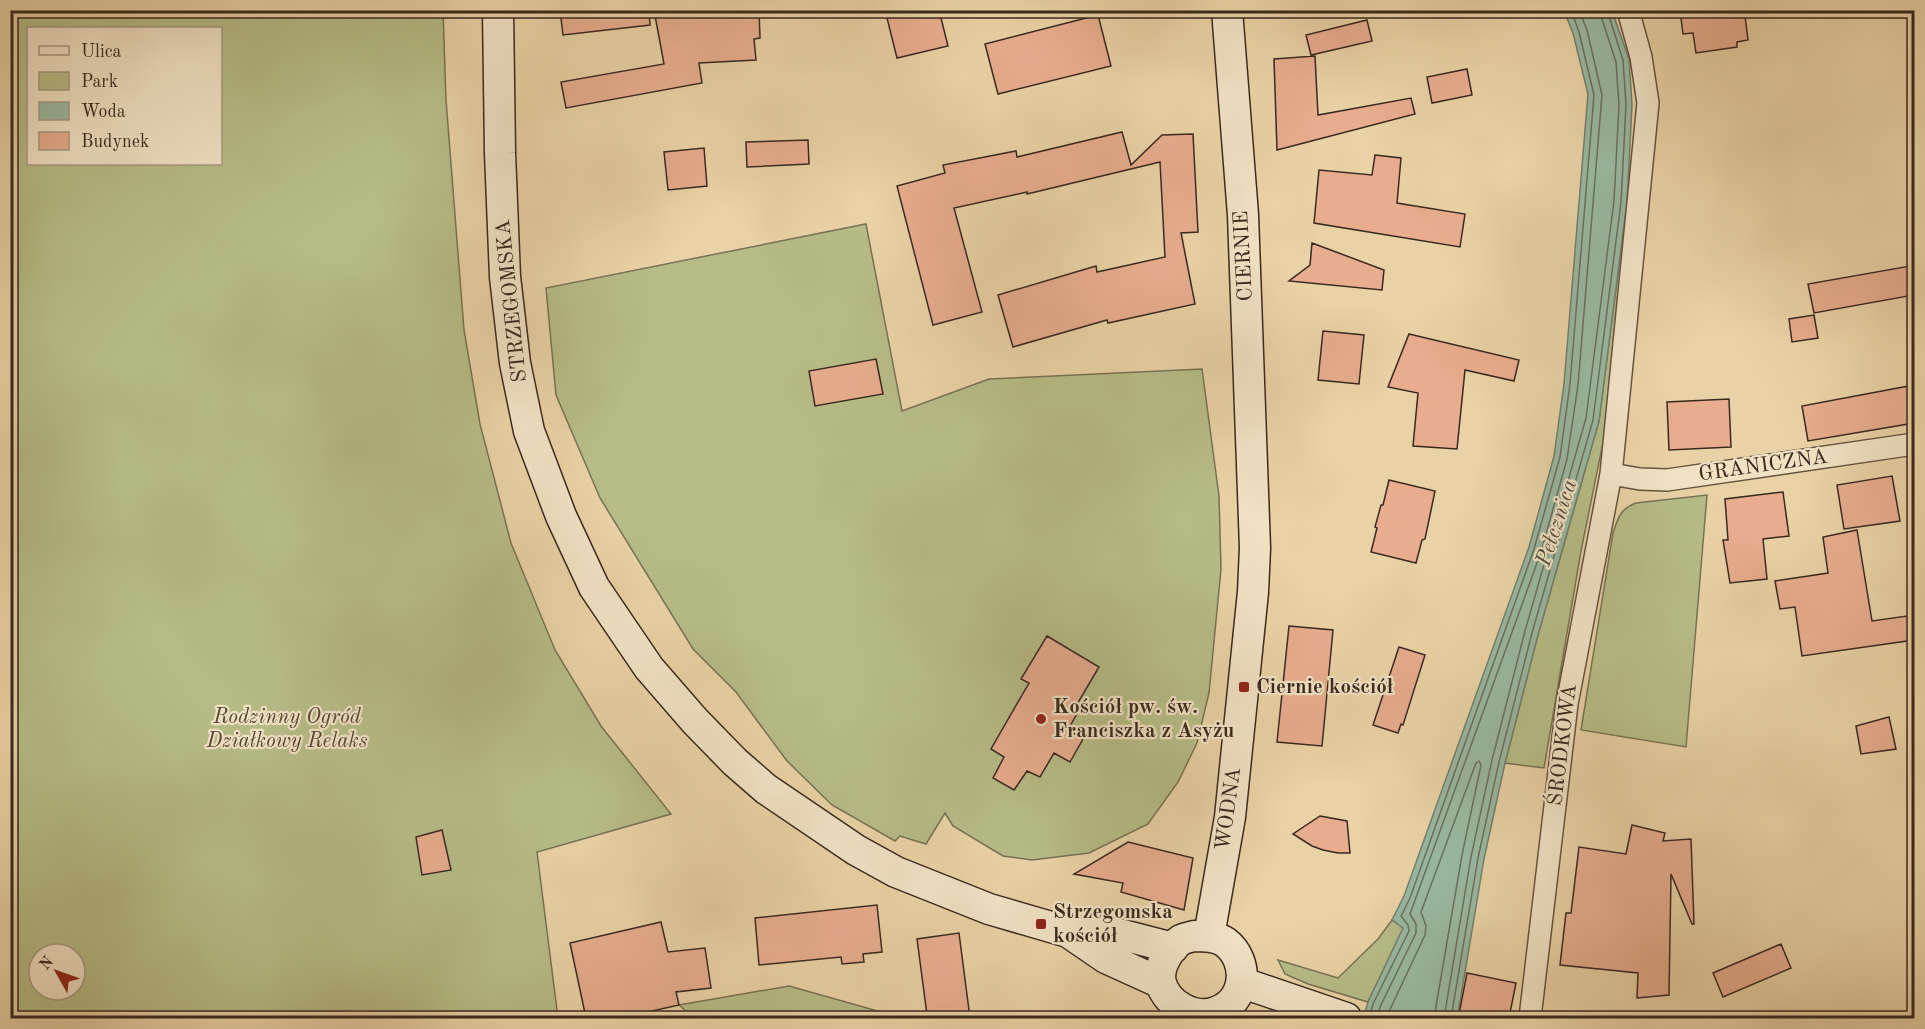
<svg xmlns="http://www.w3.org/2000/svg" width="1925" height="1029" viewBox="0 0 1925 1029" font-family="'Old Standard TT',serif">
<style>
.green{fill:#b6bc86;stroke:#787252;stroke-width:1.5;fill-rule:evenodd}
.water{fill:#99b8a1;stroke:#737f6d;stroke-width:1.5}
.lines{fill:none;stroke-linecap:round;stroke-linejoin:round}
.shore{stroke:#697060;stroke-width:1.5}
.building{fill:#e7ad8e;stroke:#39291e;stroke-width:1.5}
.street-casing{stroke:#655340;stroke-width:24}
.secondary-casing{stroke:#39291e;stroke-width:33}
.street{stroke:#f1e2c4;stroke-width:21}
.secondary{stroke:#f1e2c4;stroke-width:30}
.poi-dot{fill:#8f2418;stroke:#f1e2c4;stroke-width:2}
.labels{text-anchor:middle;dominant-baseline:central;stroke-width:4.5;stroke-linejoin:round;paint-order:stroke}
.street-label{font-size:21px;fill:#39291e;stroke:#f1e2c4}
.poi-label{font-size:21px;font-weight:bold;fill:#39291e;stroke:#f1e2c4;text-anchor:start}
.park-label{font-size:21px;font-style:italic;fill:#524633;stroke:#f1e2c4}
.water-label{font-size:22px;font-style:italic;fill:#514d3f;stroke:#f1e2c4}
</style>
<rect width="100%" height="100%" fill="#e9d2a5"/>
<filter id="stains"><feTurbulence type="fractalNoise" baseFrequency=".00333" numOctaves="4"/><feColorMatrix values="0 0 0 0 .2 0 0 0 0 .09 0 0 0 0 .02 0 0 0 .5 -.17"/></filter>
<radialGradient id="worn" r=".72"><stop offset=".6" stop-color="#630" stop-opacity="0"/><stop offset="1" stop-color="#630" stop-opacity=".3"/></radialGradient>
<path class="green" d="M10 11H443L446 100 464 330 480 424 511 543 555 650 601 726 671 814 537 852 558 1018H11ZM28 28H220V164H28ZM39 954H75V990H39Z
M1627 202 1606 428 1581 551 1544 768 1505 763 1538 635 1599 421Z
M866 224 902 411 989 379 1202 369 1219 496 1221 569 1209 693 1197 743 1178 782 1148 824 1089 853 1032 860 1003 856 953 826 945 813 926 844 900 836 895 841 832 805 787 761 736 692 693 649 600 498 556 395 546 288Z
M1707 495 1686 747 1581 730 1613 533C1618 518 1620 509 1636 503Z
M1392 920 1404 928 1368 1002 1308 984 1285 974 1278 960 1338 978 1378 939Z
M789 986 885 1013 886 1018H694L679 1005Z"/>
<path class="water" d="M1564 11H1612L1629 59 1632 105 1627 202 1599 421 1538 635 1505 763 1484 859 1458 1014 1456 1018H1363L1368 1002 1403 928 1392 920 1404 896 1529 547 1554 456 1564 384 1588 94 1573 33Z"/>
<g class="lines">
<path class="shore" d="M1369 1018 1373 1004 1409 931 1408 925 1401 916 1410 898 1534 549 1560 457 1570 384 1594 95 1579 32 1571 10
M1377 1018 1380 1007 1416 933V924L1410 914 1541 552 1567 459 1578 385 1602 95 1587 30 1579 10
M1386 1018 1425 935 1426 926 1421 912 1476 763 1479 761 1481 765 1462 855 1434 1018
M1444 1018 1471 857 1492 760 1525 631 1586 418 1614 201 1619 105 1616 62 1599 10
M1451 1018 1478 858 1499 762 1532 633 1593 420 1621 202 1626 105 1623 60 1607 10"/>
</g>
<path class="building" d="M560 10H649L650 25 563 35Z
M654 10H759L760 38 754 39 756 60 699 63 702 83 566 108 561 82 664 64Z
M885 10H939L948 46 897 58Z
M1680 10H1732L1733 18 1745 16 1748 40 1737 42V47L1696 53 1693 33 1683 34Z
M1098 15 1111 66 998 94 985 44Z
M1367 20 1372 41 1311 55 1306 35Z
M1315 56 1318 115 1411 98 1415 114 1277 150 1274 59Z
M1467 69 1472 95 1432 103 1427 77Z
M1122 132 1131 165 1162 135 1193 134 1198 232 1181 233 1195 304 1108 323 1107 320 1013 347 998 295 1096 266 1097 272 1165 257 1160 162 1027 194V192L954 208 982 312 933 325 897 186 945 173 943 165 1016 151 1017 157Z
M808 140 809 164 747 167 746 142Z
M704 148 707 186 668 190 664 152Z
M1375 155 1401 158 1397 203 1465 214 1460 247 1314 223 1319 170 1372 175Z
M1312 243 1384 270 1382 290 1289 281 1310 265Z
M1910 266 1914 295 1814 313 1808 284Z
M1814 315 1818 338 1792 342 1789 319Z
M1323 331 1364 335 1359 384 1318 380Z
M1409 334 1519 360 1514 381 1465 370 1457 449 1413 446 1418 393 1388 387Z
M876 359 883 394 815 406 809 371Z
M1914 385V423L1808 441 1802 406Z
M1729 399 1731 447 1669 450 1667 402Z
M1892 476 1900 521 1844 529 1837 485Z
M1389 480 1435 491 1425 539 1422 540 1416 563 1371 552 1377 528 1375 527 1381 505H1383Z
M1783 492 1789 536 1763 539 1767 579 1730 583 1723 540H1728L1725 499Z
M1857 530 1872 621 1914 615V640L1802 656 1795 607 1780 609 1775 581 1828 573 1823 537Z
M1289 626 1333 630 1322 746 1277 742Z
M1047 636 1099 667 1076 706 1080 708 1068 730 1083 739 1070 762 1054 753 1040 777 1027 771 1014 790 993 778 1004 757 991 749 1029 683 1021 679Z
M1399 647 1425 655 1403 725 1401 724 1398 733 1373 725Z
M1889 717 1896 749 1861 754 1856 726Z
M1320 816 1347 821 1350 853H1338L1323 850 1312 846 1293 834Z
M1632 825 1665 833 1663 841 1691 839 1694 924H1692L1671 874 1669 995 1637 998 1638 973 1560 965 1566 913H1571L1579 847 1626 854Z
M442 830 451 870 422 875 416 837Z
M1128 842 1193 858 1184 910 1121 892 1123 883 1074 874Z
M877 905 882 952 863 954 864 962 842 964 841 957 759 965 755 918Z
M661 922 668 952 705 948 711 988 676 992 679 1005 621 1018H586L570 943Z
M959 933 970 1018H940V1014L927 1015 917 939Z
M1781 944 1791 968 1723 997 1713 973Z
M1467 973 1516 983 1509 1018H1483L1459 1014Z"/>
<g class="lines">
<g class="street-casing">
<path id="street" d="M1611 474 1640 479 1667 480 1914 444
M1530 1018 1567 704 1611 474 1648 103 1641 57 1628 10"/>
</g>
<g class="secondary-casing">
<path id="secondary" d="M498 10 500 153 505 277 515 363 529 431 561 516 594 587 649 668 695 721 735 762 766 789 856 850 896 872 989 909 1068 932 1115 933 1173 948
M1068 932 1106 958 1161 983
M1194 936C1205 936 1216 936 1225 942 1250 961 1247 1001 1216 1012 1195 1020 1167 1005 1161 983 1157 968 1169 948 1181 940 1185 938 1190 937 1194 936Z
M1209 936 1230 817 1253 592 1255 548 1243 215 1227 10
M1243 983 1346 1018"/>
</g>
<use href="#street" class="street"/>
<use href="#secondary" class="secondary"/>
</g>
<g class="poi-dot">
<rect x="1238" y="681" width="12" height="12" rx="3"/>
<circle cx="1041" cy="719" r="6"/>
<rect x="1035" y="918" width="12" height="12" rx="3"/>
</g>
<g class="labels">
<g class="street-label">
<text transform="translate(1244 256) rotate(-93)">CIERNIE</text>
<text transform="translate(512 301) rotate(-96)">STRZEGOMSKA</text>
<text transform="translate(1763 466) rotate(-8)">GRANICZNA</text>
<text transform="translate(1563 745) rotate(-83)">ŚRODKOWA</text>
<text transform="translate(1229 809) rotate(-82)">WODNA</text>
</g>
<g class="poi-label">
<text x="1256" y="687">Ciernie kościół</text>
<text x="1053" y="707">Kościół pw. św.<tspan x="1053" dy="24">Franciszka z Asyżu</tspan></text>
<text x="1053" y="912">Strzegomska<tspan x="1053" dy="24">kościół</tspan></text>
</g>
<g class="park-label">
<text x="287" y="717">Rodzinny Ogród<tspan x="287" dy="24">Działkowy Relaks</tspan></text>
</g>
<g class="water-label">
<text transform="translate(1557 523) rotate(-72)">Pełcznica</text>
</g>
</g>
<rect width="1925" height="1029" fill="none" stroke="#e9d2a5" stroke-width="36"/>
<rect x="12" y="12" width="1901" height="1005" fill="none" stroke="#39291e" stroke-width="3"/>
<rect x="18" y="18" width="1889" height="993" fill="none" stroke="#39291e" stroke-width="1.5"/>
<rect x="27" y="27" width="195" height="138" fill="#f1e2c4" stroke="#a79882" stroke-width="1.5"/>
<rect x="39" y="46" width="30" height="9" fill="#f1e2c4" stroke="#a79882" stroke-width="1.5"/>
<text x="81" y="57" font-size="18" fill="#39291e">Ulica</text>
<rect x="39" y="72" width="30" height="18" fill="#b6bc86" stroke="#a79882" stroke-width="1.5"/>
<text x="81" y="87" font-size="18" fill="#39291e">Park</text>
<rect x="39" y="102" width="30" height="18" fill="#99b8a1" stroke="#a79882" stroke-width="1.5"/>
<text x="81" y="117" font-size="18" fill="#39291e">Woda</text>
<rect x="39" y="132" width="30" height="18" fill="#e7ad8e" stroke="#a79882" stroke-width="1.5"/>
<text x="81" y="147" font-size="18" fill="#39291e">Budynek</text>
<g transform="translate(57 972) rotate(310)"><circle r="28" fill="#f1e2c4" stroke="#a79882" stroke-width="1.5"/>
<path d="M0-4.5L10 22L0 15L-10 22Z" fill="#8f2418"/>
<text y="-9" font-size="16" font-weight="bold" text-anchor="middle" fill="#39291e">N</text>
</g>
<rect width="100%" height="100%" filter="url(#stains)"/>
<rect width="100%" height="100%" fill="url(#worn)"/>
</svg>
